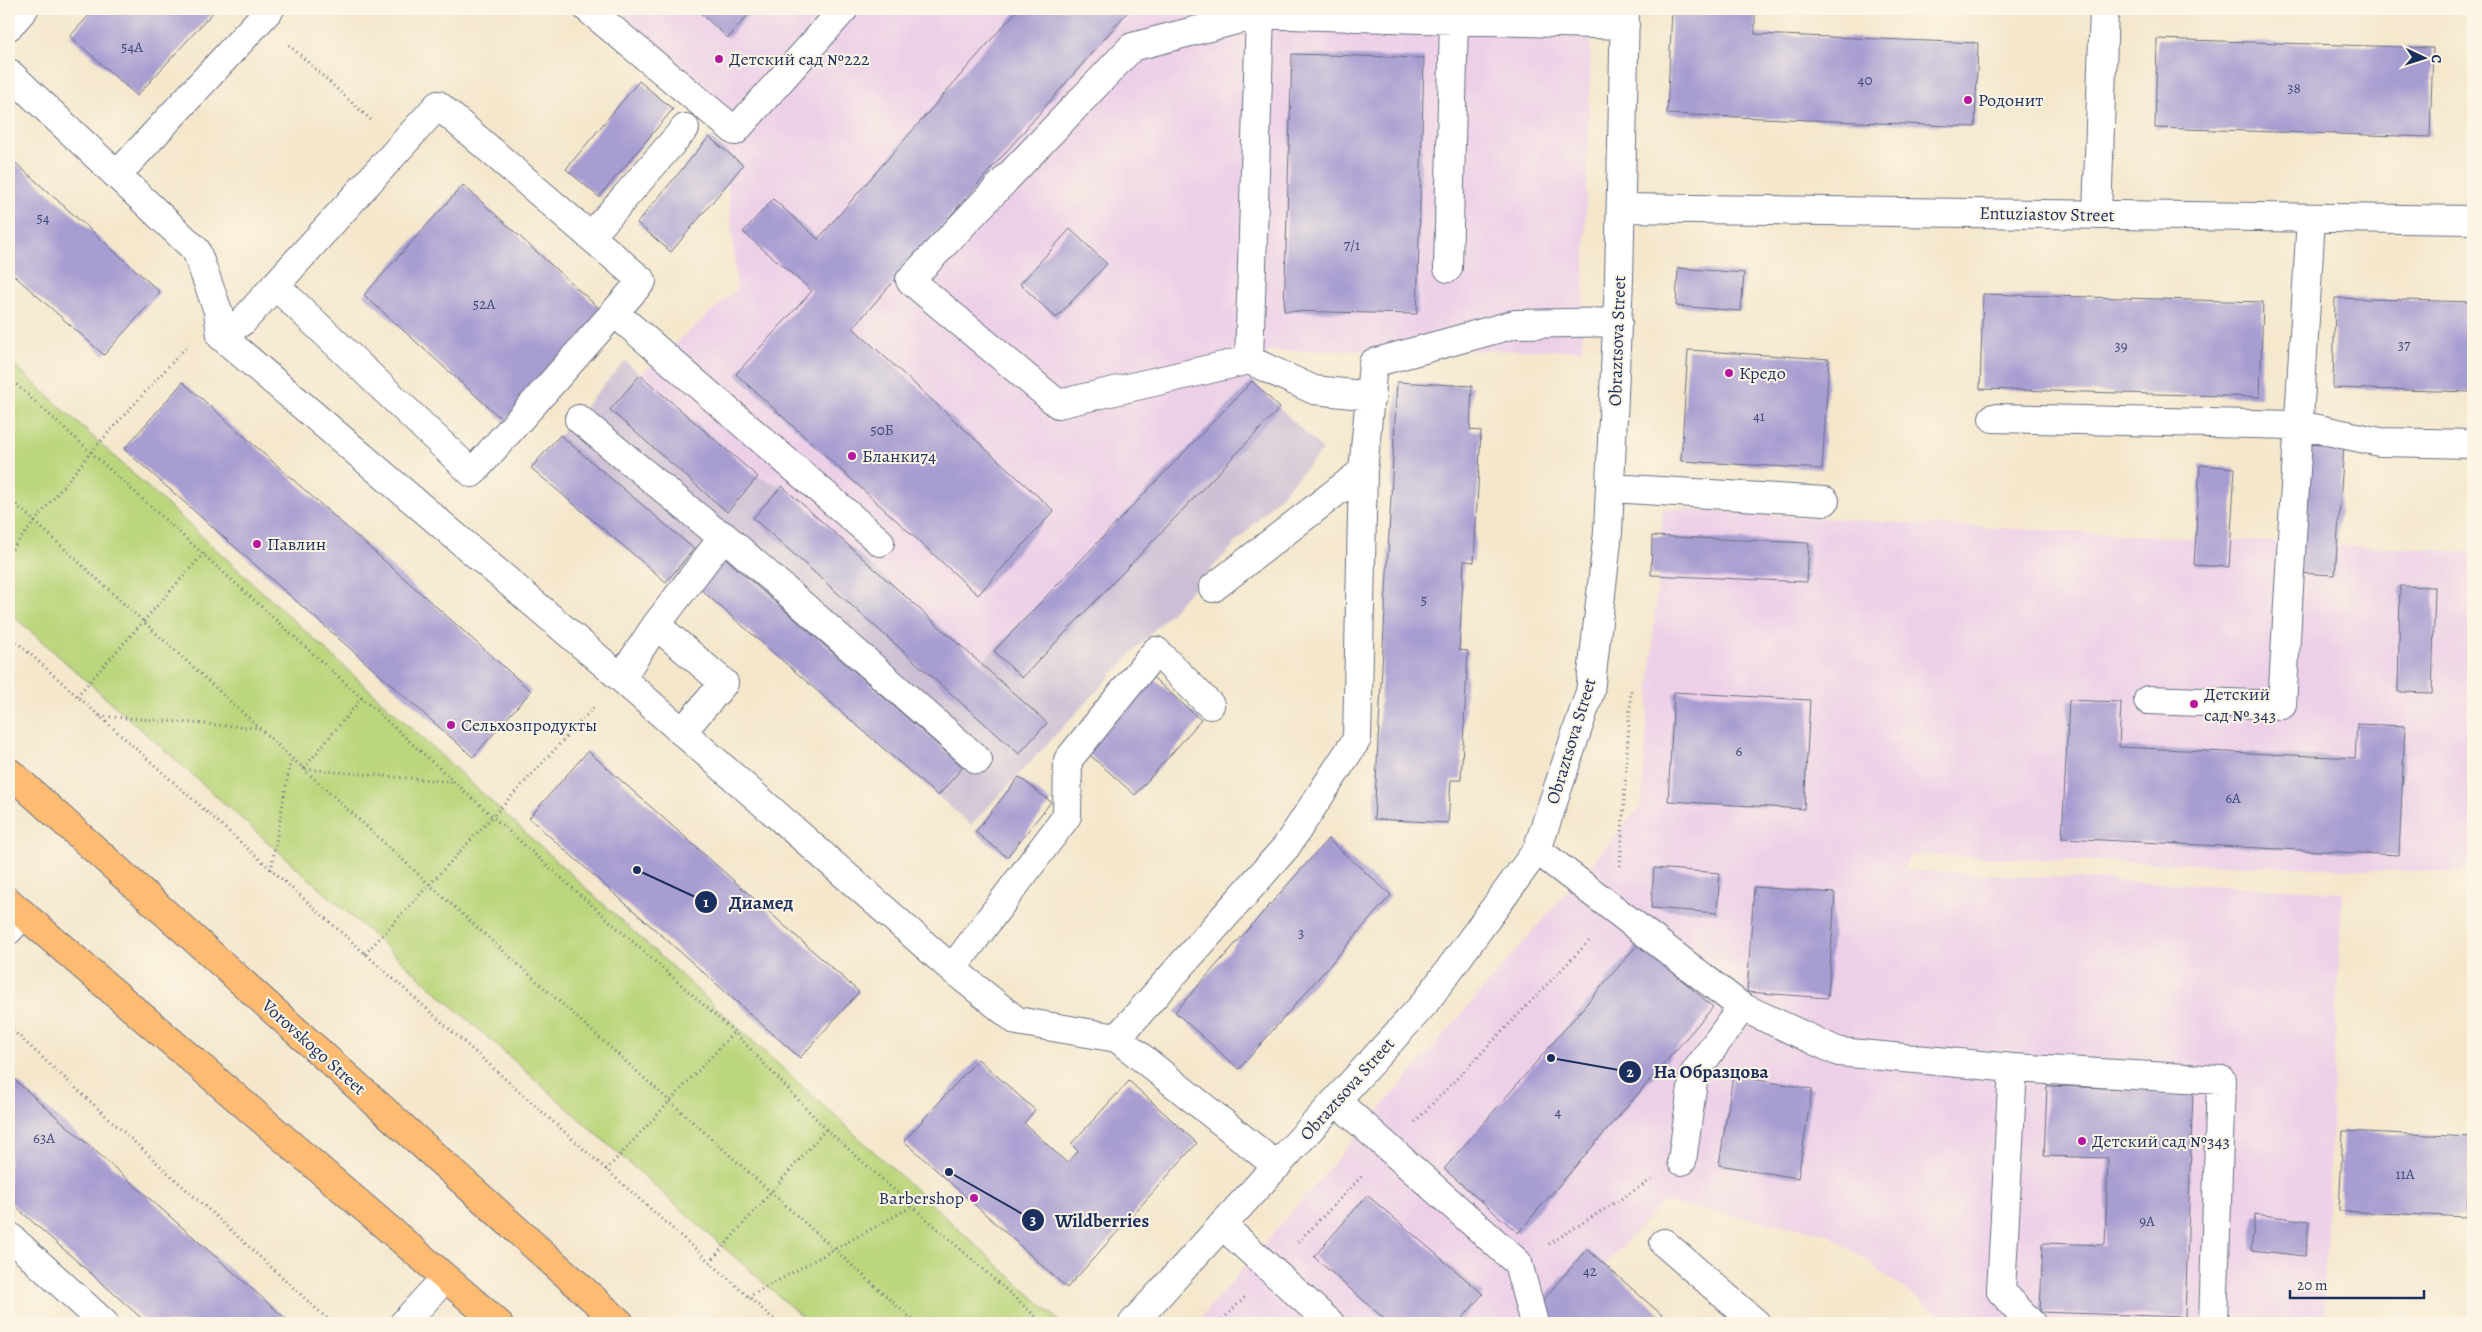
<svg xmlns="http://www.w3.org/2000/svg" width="2482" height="1332" viewBox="0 0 2482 1332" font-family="Alegreya,serif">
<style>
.built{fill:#edd0e8}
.industrial{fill:#ccbed4}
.green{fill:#bbd67c;stroke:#6b826d}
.building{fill:#a89dd1}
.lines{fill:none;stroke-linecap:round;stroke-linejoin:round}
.minor-casing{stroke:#676f84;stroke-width:30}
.major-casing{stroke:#676f84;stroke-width:30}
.path{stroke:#676f84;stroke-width:3;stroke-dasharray:1 4;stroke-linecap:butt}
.minor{stroke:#fff;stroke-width:28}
.major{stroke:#febb71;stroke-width:28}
.poi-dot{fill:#b5179e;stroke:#fcf5e5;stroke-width:2}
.labels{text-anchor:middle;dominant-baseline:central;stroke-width:4;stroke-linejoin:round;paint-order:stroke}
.number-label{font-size:15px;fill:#3e4a7b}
.poi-label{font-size:18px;fill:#1b2f5e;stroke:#fcf5e5;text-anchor:start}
.street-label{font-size:18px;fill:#1b2f5e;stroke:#fcf5e5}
.leader{fill:none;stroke:#1b2f5e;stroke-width:2}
.callout-dot{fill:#1b2f5e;stroke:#fcf5e5;stroke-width:2}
.mark-label{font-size:15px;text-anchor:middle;font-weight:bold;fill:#fff}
.callout-label{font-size:19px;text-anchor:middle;font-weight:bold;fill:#1b2f5e;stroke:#fcf5e5;stroke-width:4;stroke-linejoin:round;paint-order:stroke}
</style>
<rect width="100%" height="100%" fill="#fcf5e5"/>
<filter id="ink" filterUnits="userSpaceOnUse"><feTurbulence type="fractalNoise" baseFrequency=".02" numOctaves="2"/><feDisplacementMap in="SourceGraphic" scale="10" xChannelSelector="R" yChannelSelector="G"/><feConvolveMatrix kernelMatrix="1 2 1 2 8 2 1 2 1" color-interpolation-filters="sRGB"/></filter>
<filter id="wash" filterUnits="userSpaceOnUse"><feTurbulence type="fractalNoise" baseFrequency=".0096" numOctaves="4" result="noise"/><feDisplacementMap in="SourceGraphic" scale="20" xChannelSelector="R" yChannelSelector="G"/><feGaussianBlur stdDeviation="1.12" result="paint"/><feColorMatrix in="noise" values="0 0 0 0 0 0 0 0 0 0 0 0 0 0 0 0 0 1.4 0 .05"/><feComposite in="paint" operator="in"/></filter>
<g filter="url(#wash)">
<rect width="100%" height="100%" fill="#f4e7cc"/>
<path class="built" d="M619 9H1592L1582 350 1269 351 1252 381 981 663 782 486 758 477 640 375 737 289 721 109Z
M1663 508 1921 524 2473 552V873L1911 855 1903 870 2342 892 2323 1323H1951L1829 1234 1663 1202 1551 1323H1196L1641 806Z"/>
<path class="industrial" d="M625 361 758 477 782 486 981 663 1252 381 1323 450 971 825 698 587 666 582 531 468Z"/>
<path class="green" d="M9 360 1061 1323H809L9 612Z"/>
<g id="blocks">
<path class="building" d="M95 9H216L137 96 70 36Z
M696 9H753L728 38Z
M1018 9H1130L853 328 1054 511 978 595 736 374 812 291 743 232 773 199 818 239Z
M1672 9H1755V34L1978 43 1975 127 1667 114Z
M2157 39 2433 48 2430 137 2155 128Z
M1292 54 1424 58 1417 314 1284 311Z
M639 81 673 109 599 197 566 169Z
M709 137 743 165 671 252 637 223Z
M9 157 160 292 104 355 9 271Z
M463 185 603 312 505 422 364 295Z
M1070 229 1107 264 1056 318 1020 284Z
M1678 268 1744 273 1741 311 1676 306Z
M1983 294 2263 302 2260 397 1980 389Z
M2335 298 2473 302V392L2333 388Z
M1688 350 1829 359 1822 469 1681 461Z
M640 375 758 477 727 512 610 410Z
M1252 381 1280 408 1022 678 994 651Z
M183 382 531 691 473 757 124 449Z
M1397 382 1472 386 1470 430 1481 431 1474 562 1464 561 1459 650 1468 651 1461 780H1451L1448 823 1374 819Z
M560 435 694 549 666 582 531 468Z
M2304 444 2344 446 2335 575 2296 573Z
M2200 465 2235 468 2229 567 2194 565Z
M782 486 1047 723 1019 754 753 518Z
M1652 536 1809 543 1807 582 1651 575Z
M724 557 963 767 938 796 698 587Z
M2400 586 2435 587 2432 693 2398 692Z
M1149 674 1201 720 1135 795 1083 749Z
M1674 692 1810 700 1804 809 1668 801Z
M2069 700 2121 702 2119 747 2355 758 2357 724 2405 726 2399 855 2062 838Z
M588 751 859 992 800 1058 529 818Z
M1019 777 1051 802 1007 857 975 832Z
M1328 839 1391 895 1239 1069 1175 1012Z
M1654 868 1720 873 1717 913 1651 908Z
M1754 887 1835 893 1828 998 1747 992Z
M1639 943 1713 1007 1518 1233 1444 1169Z
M978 1059 1035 1110 1024 1123 1067 1163 1078 1151 1071 1144 1129 1081 1197 1143 1067 1288 904 1141Z
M9 1075 291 1323H147L9 1201Z
M1733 1076 1812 1089 1798 1178 1719 1165Z
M2047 1086 2193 1091 2185 1317 2040 1312 2043 1243 2105 1245 2108 1158 2044 1156Z
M2343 1131 2471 1137 2467 1217 2339 1211Z
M1367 1195 1483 1294 1460 1321 1462 1323H1389L1314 1257Z
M2255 1214 2309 1221 2305 1256 2251 1250Z
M1587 1249 1671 1323H1549L1534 1310Z"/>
</g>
</g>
<g filter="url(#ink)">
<use href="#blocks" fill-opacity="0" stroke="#676f84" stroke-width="1"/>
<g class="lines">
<g class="minor-casing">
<path id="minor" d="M588 9 735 131 844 9
M9 26 24 9
M9 73 196 250 218 311 221 336
M117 175 270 9
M1621 208 2473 220
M2097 215 2104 9
M591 236 685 128
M1448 268 1454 18
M275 285 472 473 642 281 438 105 243 321 221 336 621 678 952 969 1017 1021 1117 1038 1286 847 1357 739 1363 471 1373 363 1515 324 1618 322
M615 313 880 542
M1249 360 1260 14
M1372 396 1314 390 1249 360 1058 404 910 280 1132 47 1260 14 1625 25
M1993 418 2299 425 2380 442 2473 444
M579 419 712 529 724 536 978 760
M1611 488 1825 501
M1213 588 1363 471
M656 625 724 683 682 732
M621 678 656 625 724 536
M2148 700 2282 705 2311 218
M1537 850 1742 1007 1839 1052 2013 1068 2001 1291 2031 1323
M9 930 23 914
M952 969 1067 816 1068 760 1156 651 1210 705
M1117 1038 1277 1166
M2013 1068 2221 1080 2213 1323
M1336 1101 1518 1263 1534 1323
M1682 1161 1694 1074 1742 1007
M1222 1225 1330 1323
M9 1236 104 1323
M1664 1243 1756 1323
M404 1323 445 1278
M1133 1323 1424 1004 1537 850 1590 692 1608 532 1619 279 1625 9"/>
</g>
<g class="major-casing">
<path id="major" d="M9 772 620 1323
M9 902 498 1323"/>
</g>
<path class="path" d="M289 45 373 122
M9 378 493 817 734 1032 826 1129 1043 1323
M9 498 430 885 916 1323
M9 553 92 451 186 347
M9 635 778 1323
M77 696 204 553
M362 698 303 769 454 782
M100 716 258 728
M1620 866 1631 690
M271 870 291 758
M365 954 596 705
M9 1027 332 1323
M1415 1122 1591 939
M606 1170 734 1032
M1298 1242 1363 1175
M1549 1244 1651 1180
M710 1262 826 1129
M748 1297 913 1206
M1219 1323 1245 1297"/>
<use href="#minor" class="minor"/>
<use href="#major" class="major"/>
</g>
</g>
<g class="poi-dot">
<circle cx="719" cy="59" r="5"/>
<circle cx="1968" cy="100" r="5"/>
<circle cx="1729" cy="373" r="5"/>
<circle cx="852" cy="456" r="5"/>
<circle cx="257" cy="544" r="5"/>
<circle cx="2194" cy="704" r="5"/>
<circle cx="451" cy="725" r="5"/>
<circle cx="2082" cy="1141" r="5"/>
<circle cx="974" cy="1198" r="5"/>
</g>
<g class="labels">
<g class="number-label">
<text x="132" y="47">54А</text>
<text x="1865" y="80">40</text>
<text x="2294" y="88">38</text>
<text x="43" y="218">54</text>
<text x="1352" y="245">7/1</text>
<text x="484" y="304">52А</text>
<text x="2404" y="345">37</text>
<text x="2121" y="346">39</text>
<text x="1759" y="416">41</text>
<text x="882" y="430">50Б</text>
<text x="1424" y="600">5</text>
<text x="1739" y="751">6</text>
<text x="2233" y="798">6А</text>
<text x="1301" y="933">3</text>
<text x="1558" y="1112">4</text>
<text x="44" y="1138">63А</text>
<text x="2405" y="1174">11А</text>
<text x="2147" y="1221">9А</text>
<text x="1590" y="1271">42</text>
</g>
<g class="poi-label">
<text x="729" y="59">Детский сад №222</text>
<text x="1978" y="100">Родонит</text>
<text x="1739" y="373">Кредо</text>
<text x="862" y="456">Бланки74</text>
<text x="267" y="544">Павлин</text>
<text x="2204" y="694">Детский<tspan x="2204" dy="21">сад № 343</tspan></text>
<text x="461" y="725">Сельхозпродукты</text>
<text x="2092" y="1141">Детский сад №343</text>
<text x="964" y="1198" text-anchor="end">Barbershop</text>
</g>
<g class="street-label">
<text transform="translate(2047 214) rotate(1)">Entuziastov Street</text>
<text transform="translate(1617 341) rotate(-88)">Obraztsova Street</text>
<text transform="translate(1571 741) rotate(-73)">Obraztsova Street</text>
<text transform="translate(314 1047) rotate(42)">Vorovskogo Street</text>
<text transform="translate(1347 1089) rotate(-48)">Obraztsova Street</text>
</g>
</g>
<path class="leader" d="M637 870L706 902M1551 1058L1630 1072M949 1172L1033 1220"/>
<g class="callout-dot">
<circle cx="637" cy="870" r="5"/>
<circle cx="1551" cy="1058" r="5"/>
<circle cx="949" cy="1172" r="5"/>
<circle cx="706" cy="902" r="12"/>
<circle cx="1630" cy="1072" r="12"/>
<circle cx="1033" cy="1220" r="12"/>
</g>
<g class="mark-label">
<text x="706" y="907">1</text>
<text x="1630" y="1077">2</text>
<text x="1033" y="1225">3</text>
</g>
<g class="callout-label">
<text x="761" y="909">Диамед</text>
<text x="1711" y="1078">На Образцова</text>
<text x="1102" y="1227">Wildberries</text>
</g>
<rect width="2482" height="1332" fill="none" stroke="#fcf5e5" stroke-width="30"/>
<g transform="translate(2424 58) rotate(94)" stroke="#fcf5e5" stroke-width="4" paint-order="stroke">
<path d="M0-4L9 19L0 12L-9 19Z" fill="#1b2f5e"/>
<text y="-8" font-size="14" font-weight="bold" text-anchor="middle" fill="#1b2f5e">С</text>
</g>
<path d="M2290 1290v8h134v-8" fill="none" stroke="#1b2f5e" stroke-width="2.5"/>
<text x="2297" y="1290" font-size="15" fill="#1b2f5e" stroke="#fcf5e5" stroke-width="4" paint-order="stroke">20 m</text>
</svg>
